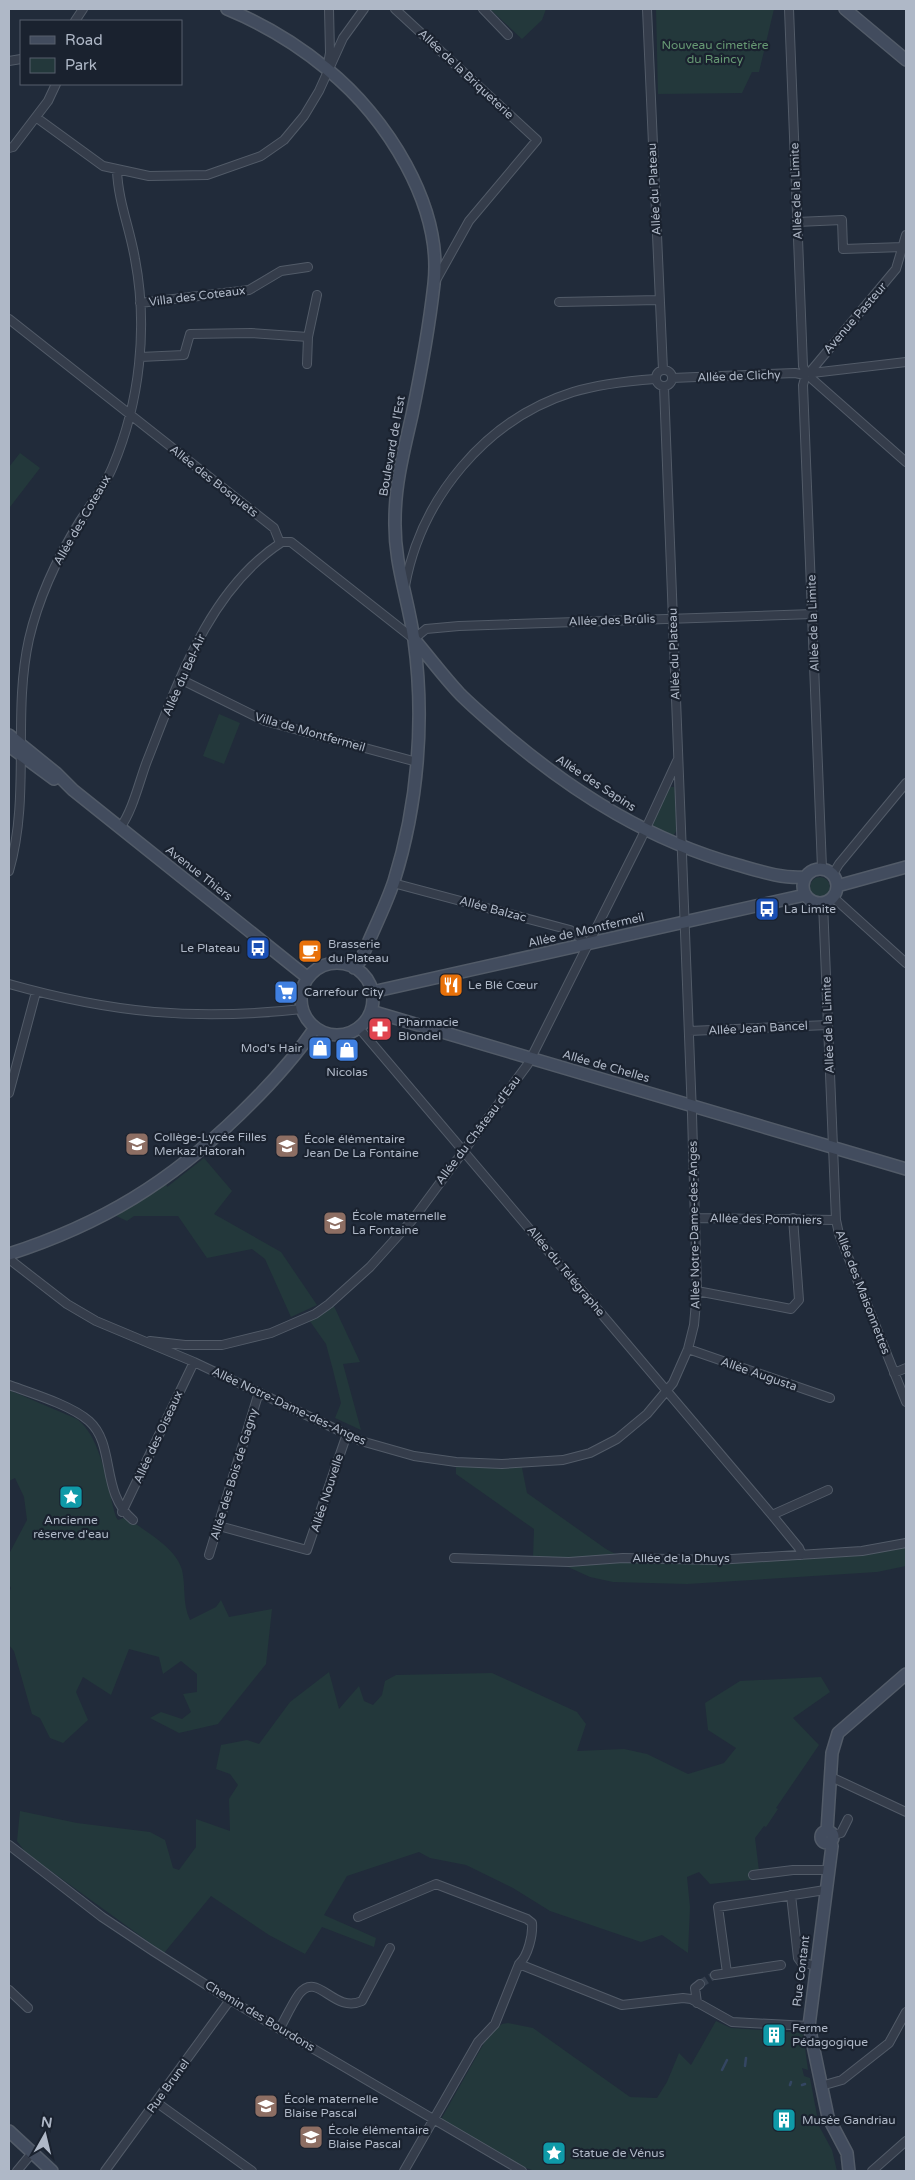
<svg xmlns="http://www.w3.org/2000/svg" width="915" height="2180" viewBox="0 0 915 2180" font-family="'Varela Round',sans-serif">
<style>
.green{fill:#23383b}
.lines{fill:none;stroke-linecap:round;stroke-linejoin:round}
.stream{stroke:#344662;stroke-width:2.5}
.street-tunnel{stroke:#36404f;stroke-width:8;stroke-dasharray:8 4;stroke-linecap:butt}
.street-casing{stroke:#525b68;stroke-width:10}
.secondary-casing{stroke:#525b68;stroke-width:14}
.street{stroke:#353d4b;stroke-width:8}
.secondary{stroke:#424c5e;stroke-width:11}
.labels{text-anchor:middle;dominant-baseline:central;stroke-width:4.5;stroke-linejoin:round;paint-order:stroke}
.park-label{font-size:12px;fill:#669873;stroke:#1a222f}
.street-label{font-size:12px;fill:#afb8c7;stroke:#1a222f}
.poi-label{font-size:12px;fill:#afb8c7;stroke:#1a222f;text-anchor:start}
</style>
<rect width="100%" height="100%" fill="#212b3a"/>
<path class="green" d="M490 9H546L542 20 522 39Z
M656 9H774L759 72H752L742 93 658 94Z
M20 453 40 468 10 507 9 467Z
M219 714 240 723 224 764 203 756Z
M669 787H674L675 789 677 830 673 836 653 827 652 823Z
M810 887a10 10 0 1 1 20 0a10 10 0 1 1-20 0Z
M204 1158 232 1191 214 1214 281 1252 317 1305 291 1317 265 1259 252 1249 207 1258 178 1216H134L127 1221 110 1213 165 1179 167 1187Z
M332 1302 360 1362 343 1364 361 1430 335 1418 341 1403 333 1370 326 1344 307 1317Z
M9 1390 77 1419C102 1438 107 1487 116 1517L118 1520 126 1517C144 1531 176 1547 182 1570 186 1587 182 1603 190 1620L216 1607 221 1600 229 1617 272 1609 266 1664 218 1724 179 1733 150 1718 161 1712 182 1719 191 1712 183 1694 197 1692V1674L181 1661 163 1674 159 1657 129 1649 111 1695 83 1677 76 1692 88 1720 63 1743 50 1738 40 1718 32 1714 14 1651 9 1645V1593L11 1588 9 1584V1554L27 1520 24 1497 15 1478 9 1481Z
M456 1462 521 1463 527 1493 606 1549 623 1558 788 1556 906 1543V1566L877 1572 687 1584 613 1582 590 1577 568 1567 533 1558 534 1529 456 1474Z
M329 1672 339 1709 359 1686 364 1701 373 1705 382 1695 385 1681 396 1675 492 1673 577 1712 586 1724 577 1751 624 1749 647 1754 688 1774 724 1763 736 1748 708 1730 705 1703 740 1681 821 1677 830 1692 793 1718 819 1745 776 1808 778 1809 766 1827 764 1826 755 1838 760 1879 710 1884 699 1872 687 1877 690 1907 688 1953 662 1935 641 1942 550 1911 513 1888 466 1865 430 1858 419 1852 347 1876 324 1915 376 1938 374 1947 322 1927 305 1954 269 1935 211 1896 164 1953 26 1853 17 1841 20 1811 77 1823 150 1832 165 1840 173 1868 179 1870 196 1847V1819L230 1831 229 1799 238 1785 230 1774 216 1769 221 1745 247 1740 259 1744 290 1702Z
M716 2021 731 2028 803 2033 808 2070 802 2068 804 2076 810 2078 819 2126 832 2150 837 2171H535L514 2164 440 2121 488 2036 502 2024 508 2023 533 2028 630 2097 657 2098 667 2082 679 2053 691 2065Z"/>
<g class="lines">
<path class="stream" d="M745 2066 746 2058
M722 2070 727 2060
M790 2085 791 2082
M802 2085 805 2084"/>
<path class="street-tunnel" d="M700 1984 715 1975"/>
<g class="street-casing">
<path id="street" d="M395 9 537 140 469 221 435 282
M483 9 508 35
M647 9 663 370
M789 9 803 366 806 373
M75 21 83 9
M9 61 21 59
M327 69 330 53 329 9
M37 118 103 166 149 176 207 175 261 156 284 140 304 116 319 91 343 38 364 9
M9 148 13 147 48 101 56 84
M797 222 842 220 843 249 903 247
M559 302 659 300
M140 303 249 290 281 271 308 267
M9 319 274 528 280 543
M140 357 184 355 190 334 251 333 308 337
M307 364 308 337 317 295
M656 378a8 8 0 1 1 16 0a8 8 0 1 1-16 0Z
M810 372 896 269 906 235
M812 373 906 362
M672 378 795 373 805 375
M805 378 803 385 822 868
M812 379 906 462
M405 586C421 498 486 419 573 392 599 384 628 381 655 379
M180 679 265 721 417 762
M120 828C133 810 139 782 147 761 178 683 208 590 282 542H291L414 639 426 629 459 626 813 614
M9 871C31 795 12 715 29 639 39 596 57 558 80 521 91 504 105 486 113 466 140 402 148 327 135 259 130 229 118 201 117 170
M833 874 839 864 906 783
M393 883 570 930 588 944
M833 897 906 963
M823 903 836 1220 839 1234 906 1402
M9 984C112 1013 195 1021 302 1009
M359 1028 772 1515 799 1548 802 1555
M689 1031 828 1025
M9 1093 36 992
M696 1218 836 1220
M9 1259 67 1304 96 1321 194 1362 361 1441 414 1456 456 1462 502 1464 563 1460 590 1453 617 1439 647 1414 673 1383 688 1349 694 1325 697 1291 692 1114 664 387
M697 1291 791 1309 799 1300 793 1218
M150 1341 185 1345H222L271 1333 315 1314 329 1304 370 1267 414 1218 528 1064 641 839 677 761
M688 1349 830 1398
M894 1373 906 1368
M9 1385C31 1393 71 1405 89 1421 116 1445 100 1493 133 1520
M122 1512 194 1362
M772 1515 828 1490
M219 1526 307 1550 347 1434
M209 1555 259 1392
M454 1558 569 1562 623 1558 716 1560 862 1551 906 1543
M831 1777 906 1812
M833 1835 841 1833 848 1819
M9 1845 102 1917 153 1951 230 2000 522 2171
M753 1875 793 1870H825
M791 1895 798 1958 801 1962 816 1966
M358 1917 436 1884 527 1919 532 1923C533 1935 528 1956 519 1964L495 2024 478 2042 404 2171
M519 1964 622 2005 683 1998 691 1999 732 2022 809 2026
M727 1973 718 1907 825 1890
M715 1975 781 1965
M9 1990 28 2008
M697 2003 695 1988 700 1984
M280 2028C286 2017 292 2004 299 1994 318 1970 333 2014 362 2001L390 1948
M821 2086 842 2080 889 2043 906 2012
M156 2102 252 2171
M17 2171 32 2153
M105 2171 230 2000
M872 2171 906 2141"/>
</g>
<g class="secondary-casing">
<path id="secondary" d="M227 9C261 23 298 45 327 69 386 117 443 205 434 284 429 328 421 372 412 415 404 450 395 484 395 520 394 564 408 597 414 640 425 719 418 805 394 881 385 908 371 934 361 960L354 968
M845 9 906 60
M414 639C429 657 444 677 460 694 475 709 492 723 508 737 577 795 651 841 738 865 759 871 783 879 805 877
M9 735 56 773 73 790 308 978
M9 746 54 779
M803 886a17 17 0 1 1 34 0a17 17 0 1 1-34 0Z
M837 886 906 867
M301 999a36 36 0 1 1 72 0a36 36 0 1 1-72 0Z
M372 992 805 895
M371 1011 906 1169
M9 1254C102 1224 170 1182 240 1114 268 1087 293 1060 315 1028
M821 1837a6 6 0 1 1 12 0a6 6 0 1 1-12 0Z
M827 1831 832 1753 838 1733 906 1674
M830 1843 832 1846 809 2026 828 2117 847 2153 849 2171
M9 2131 52 2171"/>
</g>
<use href="#street" class="street"/>
<use href="#secondary" class="secondary"/>
</g>
<defs>
<g id="bus-square" transform="scale(1.25)"><rect x="-9" y="-9" width="18" height="18" rx="4" fill="#1a4fb4" stroke="#1a222f"/><path d="M-5-6H5V4H4V6H2V4H-2V6H-4V4H-5ZM-3.5-4V0h7V-4ZM-3.5 1.2v1.5H-2V1.2ZM2 1.2v1.5H3.5V1.2Z" fill="#fff"/></g>
<g id="cafe-square" transform="scale(1.25)"><rect x="-9" y="-9" width="18" height="18" rx="4" fill="#e8710a" stroke="#1a222f"/><path d="M-5.5-4.5H6V0H3Q3 3.5 0 3.5H-2.5Q-5.5 3.5-5.5 0ZM3-3.2v2h1.7v-2ZM-6 4.5H4V6H-6Z" fill="#fff"/></g>
<g id="restaurant-square" transform="scale(1.25)"><rect x="-9" y="-9" width="18" height="18" rx="4" fill="#e8710a" stroke="#1a222f"/><path d="M-5-6h1v4h1v-4h1v4h1v-4h1v5L-1.5 .5V6h-2V.5L-5-1ZM5-6V6H3V1.5H1.5Q1.5-4 5-6Z" fill="#fff"/></g>
<g id="supermarket-square" transform="scale(1.25)"><rect x="-9" y="-9" width="18" height="18" rx="4" fill="#3f7fe0" stroke="#1a222f"/><path d="M-6-5.5h2.5l.6 2H6L4.5 2H-2.5L-4.4-4H-6ZM-1.5 3.2a1.3 1.3 0 1 0 .1 0ZM3 3.2a1.3 1.3 0 1 0 .1 0Z" fill="#fff"/></g>
<g id="pharmacy-square" transform="scale(1.25)"><rect x="-9" y="-9" width="18" height="18" rx="4" fill="#e0444e" stroke="#1a222f"/><path d="M-2-6h4v4h4v4h-4v4h-4v-4h-4v-4h4Z" fill="#fff"/></g>
<g id="shop-square" transform="scale(1.25)"><rect x="-9" y="-9" width="18" height="18" rx="4" fill="#3f7fe0" stroke="#1a222f"/><path d="M-5-2.5h2.3a2.7 3.5 0 0 1 5.4 0H5L5.5 6h-11ZM-1.5-2.5h3a1.5 2.3 0 0 0-3 0Z" fill="#fff"/></g>
<g id="school-square" transform="scale(1.25)"><rect x="-9" y="-9" width="18" height="18" rx="4" fill="#8d6e63" stroke="#1a222f"/><path d="M0-5L7-2L0 1L-7-2ZM-4 1L0 2.5L4 1V4Q0 6-4 4Z" fill="#fff"/></g>
<g id="sight-square" transform="scale(1.25)"><rect x="-9" y="-9" width="18" height="18" rx="4" fill="#0f9aa8" stroke="#1a222f"/><path d="M0-6L1.8-2.2L6-1.7L2.9 1.2L3.7 5.4L0 3.3L-3.7 5.4L-2.9 1.2L-6-1.7L-1.8-2.2Z" fill="#fff"/></g>
<g id="building-square" transform="scale(1.25)"><rect x="-9" y="-9" width="18" height="18" rx="4" fill="#0f9aa8" stroke="#1a222f"/><path d="M-4-6H4V6H1V3H-1V6H-4ZM-2.5-4.3h1.7v1.8h-1.7ZM.8-4.3h1.7v1.8H.8ZM-2.5-1h1.7V.8h-1.7ZM.8-1h1.7V.8H.8Z" fill="#fff"/></g>
</defs>
<g fill-rule="evenodd">
<use href="#bus-square" x="767" y="909"/>
<use href="#bus-square" x="258" y="948"/>
<use href="#cafe-square" x="310" y="951"/>
<use href="#restaurant-square" x="451" y="985"/>
<use href="#supermarket-square" x="286" y="992"/>
<use href="#pharmacy-square" x="380" y="1029"/>
<use href="#shop-square" x="320" y="1048"/>
<use href="#shop-square" x="347" y="1050"/>
<use href="#school-square" x="137" y="1144"/>
<use href="#school-square" x="287" y="1146"/>
<use href="#school-square" x="335" y="1223"/>
<use href="#sight-square" x="71" y="1497"/>
<use href="#building-square" x="774" y="2035"/>
<use href="#school-square" x="266" y="2106"/>
<use href="#building-square" x="784" y="2120"/>
<use href="#school-square" x="311" y="2137"/>
<use href="#sight-square" x="554" y="2153"/>
</g>
<g class="labels">
<g class="park-label">
<text x="715" y="45">Nouveau cimetière<tspan x="715" dy="14">du Raincy</tspan></text>
</g>
<g class="street-label">
<text transform="translate(466 74) rotate(43)">Allée de la Briqueterie</text>
<text transform="translate(654 189) rotate(-93)">Allée du Plateau</text>
<text transform="translate(796 191) rotate(-92)">Allée de la Limite</text>
<text transform="translate(197 296) rotate(-7)">Villa des Coteaux</text>
<text transform="translate(855 318) rotate(-49)">Avenue Pasteur</text>
<text transform="translate(739 376) rotate(-2)">Allée de Clichy</text>
<text transform="translate(392 446) rotate(-80)">Boulevard de l'Est</text>
<text transform="translate(214 481) rotate(38)">Allée des Bosquets</text>
<text transform="translate(82 520) rotate(-60)">Allée des Coteaux</text>
<text transform="translate(612 620) rotate(-2)">Allée des Brûlis</text>
<text transform="translate(813 623) rotate(-92)">Allée de la Limite</text>
<text transform="translate(674 654) rotate(-92)">Allée du Plateau</text>
<text transform="translate(184 675) rotate(-66)">Allée du Bel-Air</text>
<text transform="translate(310 732) rotate(16)">Villa de Montfermeil</text>
<text transform="translate(596 783) rotate(33)">Allée des Sapins</text>
<text transform="translate(199 873) rotate(38)">Avenue Thiers</text>
<text transform="translate(493 909) rotate(15)">Allée Balzac</text>
<text transform="translate(586 930) rotate(-13)">Allée de Montfermeil</text>
<text transform="translate(828 1025) rotate(-92)">Allée de la Limite</text>
<text transform="translate(758 1028) rotate(-3)">Allée Jean Bancel</text>
<text transform="translate(606 1066) rotate(16)">Allée de Chelles</text>
<text transform="translate(478 1130) rotate(-53)">Allée du Château d'Eau</text>
<text transform="translate(766 1219) rotate(1)">Allée des Pommiers</text>
<text transform="translate(694 1225) rotate(-91)">Allée Notre-Dame-des-Anges</text>
<text transform="translate(566 1271) rotate(50)">Allée du Télégraphe</text>
<text transform="translate(863 1292) rotate(69)">Allée des Maisonnettes</text>
<text transform="translate(759 1374) rotate(19)">Allée Augusta</text>
<text transform="translate(289 1406) rotate(25)">Allée Notre-Dame-des-Anges</text>
<text transform="translate(158 1437) rotate(-65)">Allée des Oiseaux</text>
<text transform="translate(234 1474) rotate(-73)">Allée des Bois de Gagny</text>
<text transform="translate(327 1493) rotate(-72)">Allée Nouvelle</text>
<text x="681" y="1558">Allée de la Dhuys</text>
<text transform="translate(801 1971) rotate(-83)">Rue Contant</text>
<text transform="translate(260 2016) rotate(31)">Chemin des Bourdons</text>
<text transform="translate(168 2086) rotate(-54)">Rue Brunel</text>
</g>
<g class="poi-label">
<text x="784" y="909">La Limite</text>
<text x="328" y="944">Brasserie<tspan x="328" dy="14">du Plateau</tspan></text>
<text x="240" y="948" text-anchor="end">Le Plateau</text>
<text x="468" y="985">Le Blé Cœur</text>
<text x="304" y="992">Carrefour City</text>
<text x="398" y="1022">Pharmacie<tspan x="398" dy="14">Blondel</tspan></text>
<text x="302" y="1048" text-anchor="end">Mod's Hair</text>
<text x="347" y="1072" text-anchor="middle">Nicolas</text>
<text x="154" y="1137">Collège-Lycée Filles<tspan x="154" dy="14">Merkaz Hatorah</tspan></text>
<text x="304" y="1139">École élémentaire<tspan x="304" dy="14">Jean De La Fontaine</tspan></text>
<text x="352" y="1216">École maternelle<tspan x="352" dy="14">La Fontaine</tspan></text>
<text x="71" y="1520" text-anchor="middle">Ancienne<tspan x="71" dy="14">réserve d'eau</tspan></text>
<text x="792" y="2028">Ferme<tspan x="792" dy="14">Pédagogique</tspan></text>
<text x="284" y="2099">École maternelle<tspan x="284" dy="14">Blaise Pascal</tspan></text>
<text x="802" y="2120">Musée Gandriau</text>
<text x="328" y="2130">École élémentaire<tspan x="328" dy="14">Blaise Pascal</tspan></text>
<text x="572" y="2153">Statue de Vénus</text>
</g>
</g>
<rect width="915" height="2180" fill="none" stroke="#afb8c7" stroke-width="20"/>
<rect x="20" y="20" width="162" height="65" fill="#1a222f" stroke="#565e6c"/>
<rect x="30" y="36" width="25" height="8" fill="#424c5e" stroke="#565e6c"/>
<text x="65" y="45" font-size="15" fill="#afb8c7">Road</text>
<rect x="30" y="58" width="25" height="15" fill="#23383b" stroke="#565e6c"/>
<text x="65" y="70" font-size="15" fill="#afb8c7">Park</text>
<g transform="translate(45 2135) rotate(8)" stroke="#1a222f" stroke-width="4" paint-order="stroke">
<path d="M0-4L9 19L0 12L-9 19Z" fill="#afb8c7"/>
<text y="-8" font-size="14" font-weight="bold" text-anchor="middle" fill="#afb8c7">N</text>
</g>
</svg>
